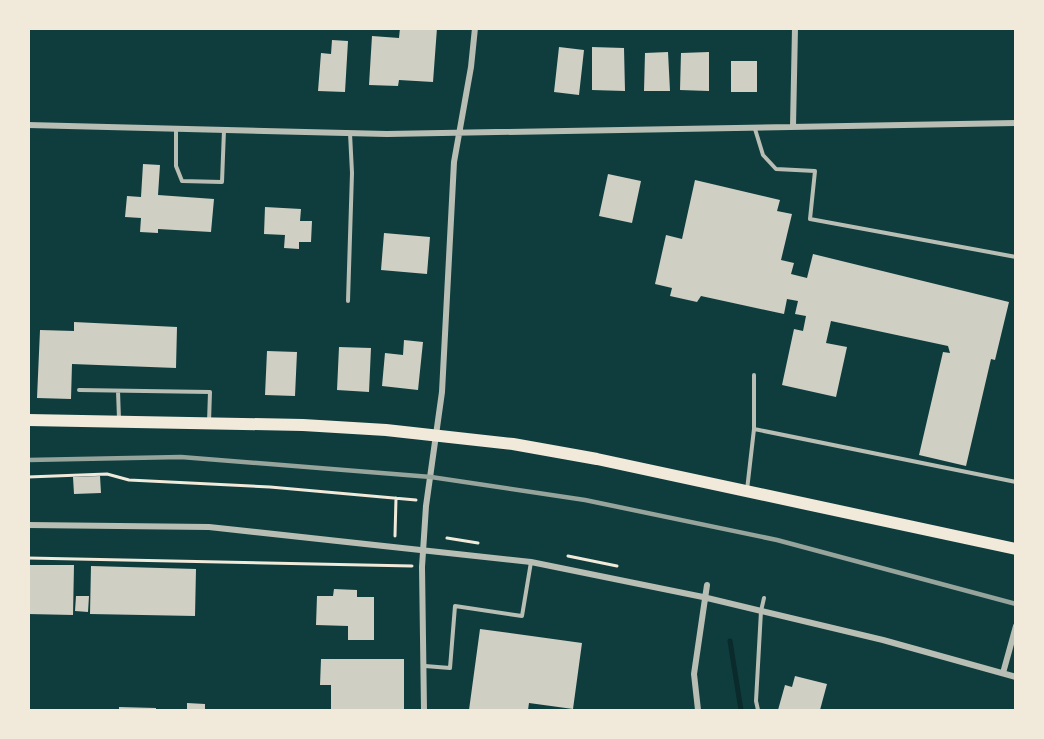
<svg xmlns="http://www.w3.org/2000/svg" width="1044" height="739" viewBox="0 0 1044 739" font-family="Cabin,sans-serif">
<style>
.lines{fill:none;stroke-linecap:round;stroke-linejoin:round}
.stream{stroke:#0a2a2b;stroke-width:5}
.building{fill:#cfcfc3}
.path{stroke:#f1e9da;stroke-width:3}
.service{stroke:#b8beb3;stroke-width:4}
.minor{stroke:#b8beb3;stroke-width:6}
.primary{stroke:#f1e9da;stroke-width:12}
.rail{stroke:#97a49c;stroke-width:4.5}
</style>
<rect width="100%" height="100%" fill="#0f3d3e"/>
<g class="lines">
<path class="stream" d="M730 641 741 710"/>
</g>
<path class="building" d="M400 28H437L433 82 399 80 398 86 369 85 372 36 399 38Z
M332 40 348 41 345 92 318 91 321 53 331 54Z
M559 47 584 50 579 95 554 92Z
M592 47 624 48 625 91 592 90Z
M668 52 670 91H644L645 53Z
M709 52V91L680 90 681 53Z
M731 61H757V92H731Z
M143 164 160 165 158 195 214 199 211 232 158 229V233L140 232 141 218 125 217 127 196 141 197Z
M608 174 641 181 632 223 599 216Z
M695 180 780 200 777 211 792 214 781 260 794 263 791 274 807 278 813 254 1009 302 995 360 991 359 966 466 919 455 943 352 950 353 948 346 831 321 826 343 847 347 836 397 782 385 794 329 803 331 806 316 795 314 798 301 787 299 784 314 701 296 697 302 670 296 672 288 655 284 666 235 682 239Z
M265 207 301 209 300 221H312L311 242H299V249L284 248 285 235 264 234Z
M384 233 430 237 427 274 381 270Z
M74 322 177 327 176 368 72 364 71 399 37 398 40 330 74 331Z
M404 340 423 342 418 390 382 386 385 353 403 355Z
M339 347 371 348 369 392 337 390Z
M267 351 297 352 295 396 265 395Z
M100 476 101 493 74 494 73 477Z
M28 565H74L73 615 28 614Z
M91 566 196 569 195 616 90 614Z
M334 589 357 590V597H374V640H348V626L316 625 317 596H333Z
M76 596H89L88 612 75 611Z
M480 629 582 643 573 709 529 703 528 710H469Z
M321 659H404V710H331V685H320Z
M795 676 827 684 820 710H778L785 685 792 687Z
M187 703 205 704V710H187Z
M119 707 156 708V710H119Z"/>
<g class="lines">
<path class="path" d="M28 477 107 474 129 480 270 487 416 500
M395 536 396 498
M447 538 478 543
M568 556 617 566
M28 558 412 566"/>
<path class="service" d="M176 129V166L182 181 222 182 224 130
M755 129 763 155 776 169 815 171 810 219 1016 257
M348 301 352 173 350 133
M79 390 210 392 209 422
M118 391 119 419
M754 429 1016 482
M747 490 754 429V375
M425 666 450 668 455 606 522 616 531 562
M758 710 756 701 761 611 764 598"/>
<path class="minor" d="M28 125 387 134 1016 123
M793 126 795 28
M28 525 209 527 531 562 703 597 883 640 1016 677
M1003 673 1016 626
M424 710 422 567 426 506 442 392 454 162 471 67 475 28
M698 710 694 674 707 585"/>
<path class="primary" d="M28 420 303 425 386 430 513 444 597 459 1016 549"/>
<path class="rail" d="M28 460 181 457 431 477 585 500 777 540 1016 604"/>
</g>
<rect width="1044" height="739" fill="none" stroke="#f1e9da" stroke-width="60"/>
</svg>
